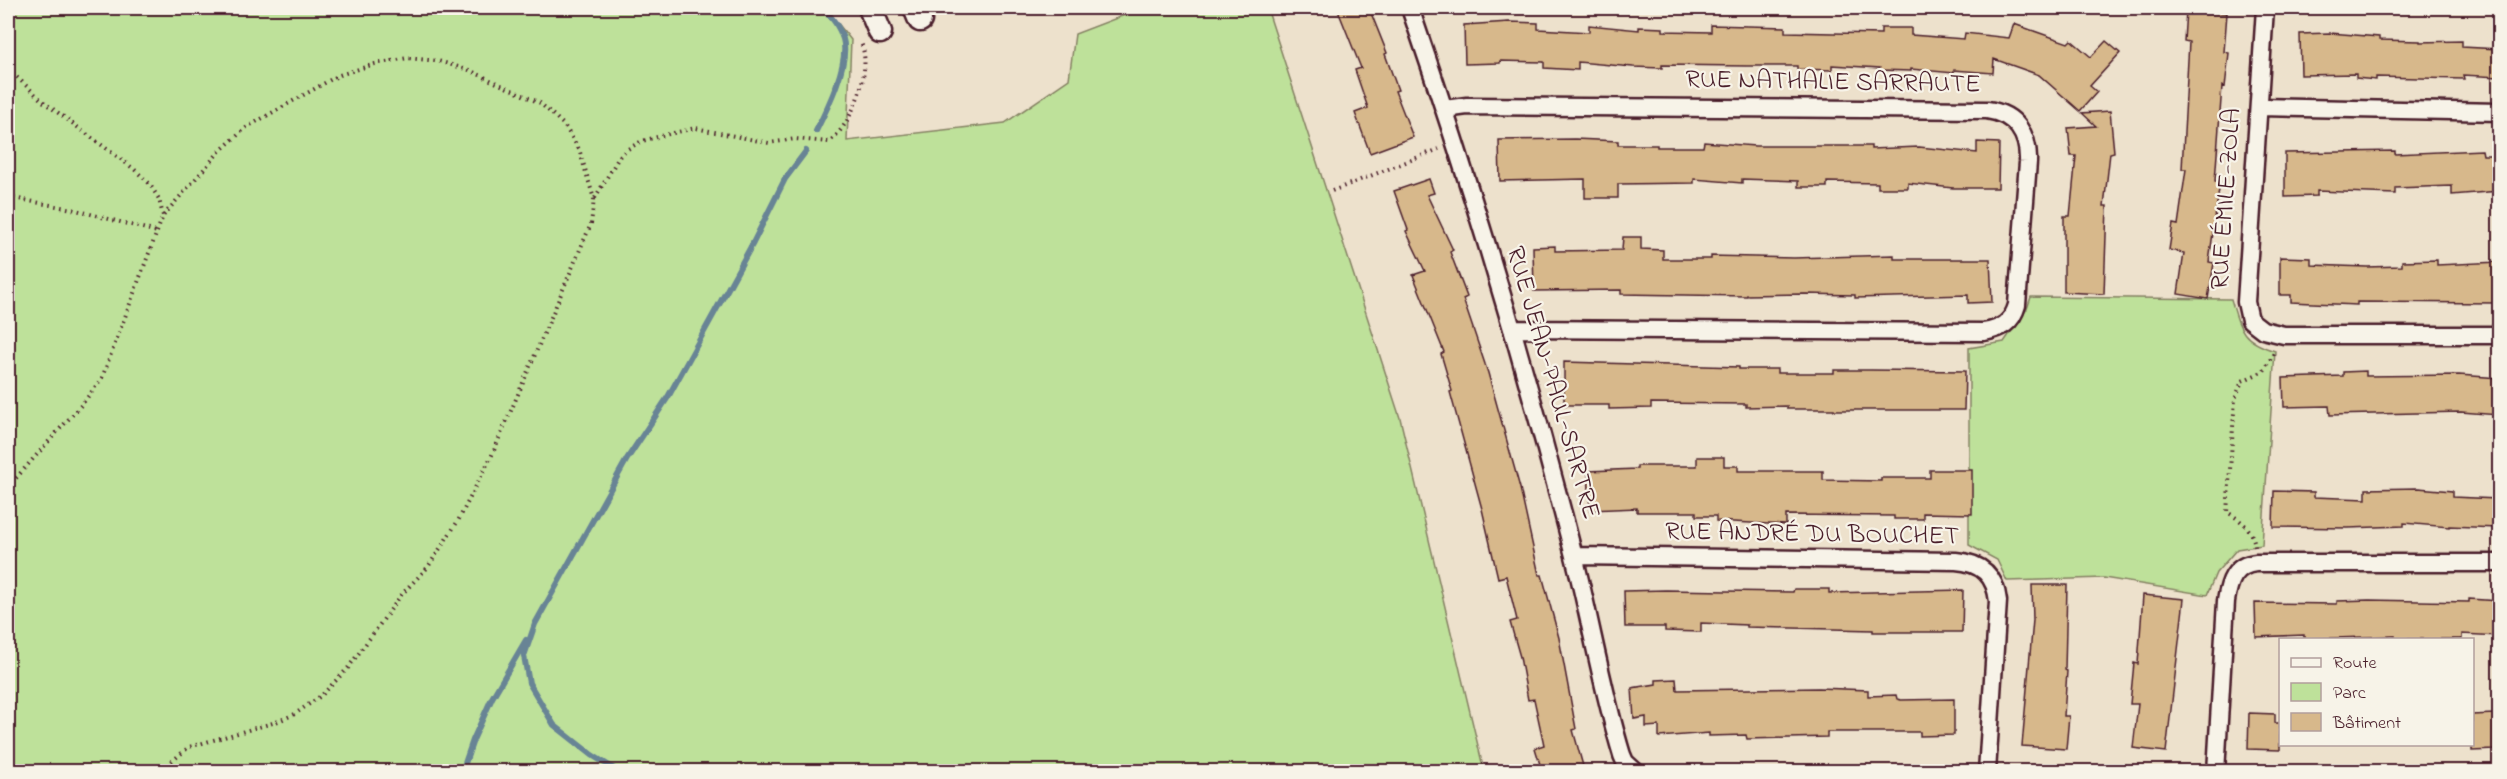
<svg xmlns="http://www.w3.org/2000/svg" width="2507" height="779" viewBox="0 0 2507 779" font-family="'Indie Flower',sans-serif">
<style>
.green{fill:#bee19a;stroke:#848062;stroke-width:1.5}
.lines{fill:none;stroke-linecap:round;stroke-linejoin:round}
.stream{stroke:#678495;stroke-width:6}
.building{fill:#d7b88b;stroke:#4a1f2b;stroke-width:1.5}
.street-casing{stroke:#4a1f2b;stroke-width:21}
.secondary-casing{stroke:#4a1f2b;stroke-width:27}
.path{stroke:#4a1f2b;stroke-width:4;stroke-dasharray:1.5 4.5;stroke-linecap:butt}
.street{stroke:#f7f3e8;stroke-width:16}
.secondary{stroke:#f7f3e8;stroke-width:22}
.labels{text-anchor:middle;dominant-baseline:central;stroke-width:4.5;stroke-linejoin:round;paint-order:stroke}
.street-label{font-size:26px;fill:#4a1f2b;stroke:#f7f3e8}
</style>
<rect width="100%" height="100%" fill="#ede1cc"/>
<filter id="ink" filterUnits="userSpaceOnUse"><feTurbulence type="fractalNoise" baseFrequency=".0167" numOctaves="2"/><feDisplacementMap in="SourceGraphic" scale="12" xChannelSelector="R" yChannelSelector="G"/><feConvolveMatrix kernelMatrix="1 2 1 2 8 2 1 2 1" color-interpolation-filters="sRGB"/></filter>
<g filter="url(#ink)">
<path class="green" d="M8 8H826L851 40 847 141 1005 123 1069 79 1075 34 1143 8H1267L1400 418 1484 771H8Z
M2031 297 2231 299C2240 330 2242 341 2275 351L2262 545 2237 549 2216 573 2207 595 2104 578 2007 581 1997 560 1969 545V348L2004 342 2027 309Z"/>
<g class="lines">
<path class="stream" d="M816 131C827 109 850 63 843 39 840 28 831 16 823 8
M462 772 473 740 492 698 526 640
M619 772 592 755 554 725 529 683 524 656 535 624 627 459 668 397 753 243 785 179 806 151"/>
</g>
<path class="building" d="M1337 8H1369L1387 53 1385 54 1398 90 1395 91 1413 137 1370 153 1355 113 1368 108 1355 70 1361 68Z
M2186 10 2227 13 2224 52 2229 53 2225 87 2222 86 2215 181 2220 182 2209 262 2214 263 2208 299 2178 294 2184 253 2169 250 2173 224 2178 225 2186 169H2182L2189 42 2184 41Z
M1509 22 1538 23V29L1589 32V25L1639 30V27L1663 28V31L1711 32V25L1785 27V32L1881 34V28H1911V35L1964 39 1965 33 2009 38 2014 24 2068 43 2071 40 2091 57 2106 41 2120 53 2090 86 2097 92 2080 111 2039 75 1994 59 1993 73 1954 70V73L1911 69V71L1880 70V68L1832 65V70L1797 69V66H1747L1662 65V68L1633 67 1578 62V70L1544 68V62L1500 61V63L1465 64 1464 25Z
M2330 33 2379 37V40L2420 41V42L2462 41V47L2499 49V77L2463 75 2464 79 2376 77V80L2356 78V74L2301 75 2300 34Z
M2110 111 2114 152 2110 153 2104 206H2107L2104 294 2064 292V216H2070L2076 156H2071L2068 128 2096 126 2082 113Z
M1575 139 1618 141V145H1657V147H1703L1704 142 1755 146H1871V149L1919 147 1977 153V142L1999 143 1998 188H1953L1908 183V188H1878V183L1827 182V187H1798V181L1742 179V183L1694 179V183L1618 184V198H1585V179L1500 181 1499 140Z
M2482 150 2483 155H2499V191L2452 195V186L2395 188V194L2317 191V196L2285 197V153L2395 151V154Z
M1429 179 1434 193 1427 195 1453 250 1450 252 1467 297 1463 299 1488 373 1520 488 1539 575H1542L1559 638 1576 729 1573 730 1583 766 1563 771H1542L1535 748 1544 745 1534 699 1528 700 1520 657 1510 622 1517 620 1506 576 1498 578 1482 509 1450 392 1452 391 1441 354 1444 352 1413 275 1425 271 1406 231 1408 230 1394 191Z
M1623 237H1641V249L1663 250V259H1711V256L1794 258 1894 255V259H1990L1992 302 1968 303V295L1855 298V295L1805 294 1747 295V296L1621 294V290L1534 291 1533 247 1555 246V251L1622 250Z
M2280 257 2311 258V265L2367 267 2402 266V261L2437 260V265L2499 262V303L2357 302V305L2291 302V295H2280Z
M1564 362 1739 367V369H1777V373H1834V370H1870L1965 371 1964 410H1834V409H1787V406L1746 407V404L1651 403V408L1609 409V405H1564Z
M2366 371V376L2459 375 2499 378V415L2461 412 2330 415 2329 406 2284 407 2283 378 2343 376V372Z
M1697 457H1724V466H1738V471H1823V480L1881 481V478H1930V470H1972V514L1923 513V519H1894V516L1786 515V525L1716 521V516H1696V512H1637V508L1590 510 1588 471 1637 469V466H1697Z
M2418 488 2452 491V497L2498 499 2497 528 2449 526V527L2404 523V526L2348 528 2273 527 2274 491 2314 492V497L2366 499V489Z
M2032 585H2067L2065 670 2067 671 2064 716H2069L2066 749 2022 746 2033 620Z
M1794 589H1829V593L1963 590 1962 632H1873V630L1747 627V625L1701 623V632L1665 631V627H1625L1624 591 1666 590 1793 592Z
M2143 595 2184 599 2166 752 2133 748 2138 704H2130L2134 663 2138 664Z
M2469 599 2499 601V636L2462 634V639H2395V636L2304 639V635L2256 637 2255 603 2337 604V601L2369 600 2469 602Z
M1676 679 1677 690 1819 688 1868 690V696L1896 695 1897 699 1901 700 1954 699V735L1920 736V732H1827V737L1747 739 1746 735 1709 736V733L1659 737V726L1646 727V717L1634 719 1632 688 1656 684V680Z
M2249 713 2275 714V723H2280V750L2248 749Z
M2494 714V750L2472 751V715Z"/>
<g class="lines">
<g class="street-casing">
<path id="street" d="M1410 8C1472 188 1527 371 1574 556 1591 622 1602 690 1622 755L1625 762 1636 772
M2265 8 2246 302 2250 320 2263 330 2284 335H2500
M2259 107 2500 112
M1445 109 1467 106 1987 110C2016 114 2029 135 2028 162L2017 305C2012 323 2001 329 1984 332L1512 329
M1574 556 1956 561C1982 563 1995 575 1998 601L1987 772
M2216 772 2226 601C2229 582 2234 565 2256 563H2500"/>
</g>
<g class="secondary-casing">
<path id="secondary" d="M870 8 880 32
M915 8 920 20"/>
</g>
<path class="path" d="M8 69 45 103 134 169 149 183 159 199 163 216
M1332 191 1439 149
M8 197 72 209 157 232
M595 198 619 157 626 150 642 141 669 134 695 128 769 143 795 139 829 142C852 125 873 70 861 43
M8 487 83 403 102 378 163 216 219 152 247 127 339 75 375 64 408 58 438 61 469 70 540 103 564 125 579 149 594 199 591 224 492 455 458 521 428 567 402 594 348 668 322 695 295 714 276 722 189 747 159 772
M2255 547C2253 529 2242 521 2227 512L2235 399 2242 381 2264 371 2275 351"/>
<use href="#street" class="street"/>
<use href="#secondary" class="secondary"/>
</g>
</g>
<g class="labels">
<g class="street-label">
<text transform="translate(1833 83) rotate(1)">RUE NATHALIE SARRAUTE</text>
<text transform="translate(2227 199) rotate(-86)">RUE ÉMILE-ZOLA</text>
<text transform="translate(1552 383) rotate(74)">RUE JEAN-PAUL-SARTRE</text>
<text transform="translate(1812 535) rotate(1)">RUE ANDRÉ DU BOUCHET</text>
</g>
</g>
<rect width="2507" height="779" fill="none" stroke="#f7f3e8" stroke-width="30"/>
<rect x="15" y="15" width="2477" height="749" fill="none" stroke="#4a1f2b" stroke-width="2" filter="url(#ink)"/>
<rect x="2279" y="638" width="195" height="108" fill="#f7f3e8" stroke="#b29e9c" stroke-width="1.5"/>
<rect x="2291" y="658" width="30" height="9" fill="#f7f3e8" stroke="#b29e9c" stroke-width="1.5"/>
<text x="2333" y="668" font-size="18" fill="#4a1f2b">Route</text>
<rect x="2291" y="683" width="30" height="18" fill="#bee19a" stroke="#b29e9c" stroke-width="1.5"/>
<text x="2333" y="698" font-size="18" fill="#4a1f2b">Parc</text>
<rect x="2291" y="713" width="30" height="18" fill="#d7b88b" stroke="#b29e9c" stroke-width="1.5"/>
<text x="2333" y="728" font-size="18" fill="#4a1f2b">Bâtiment</text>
</svg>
